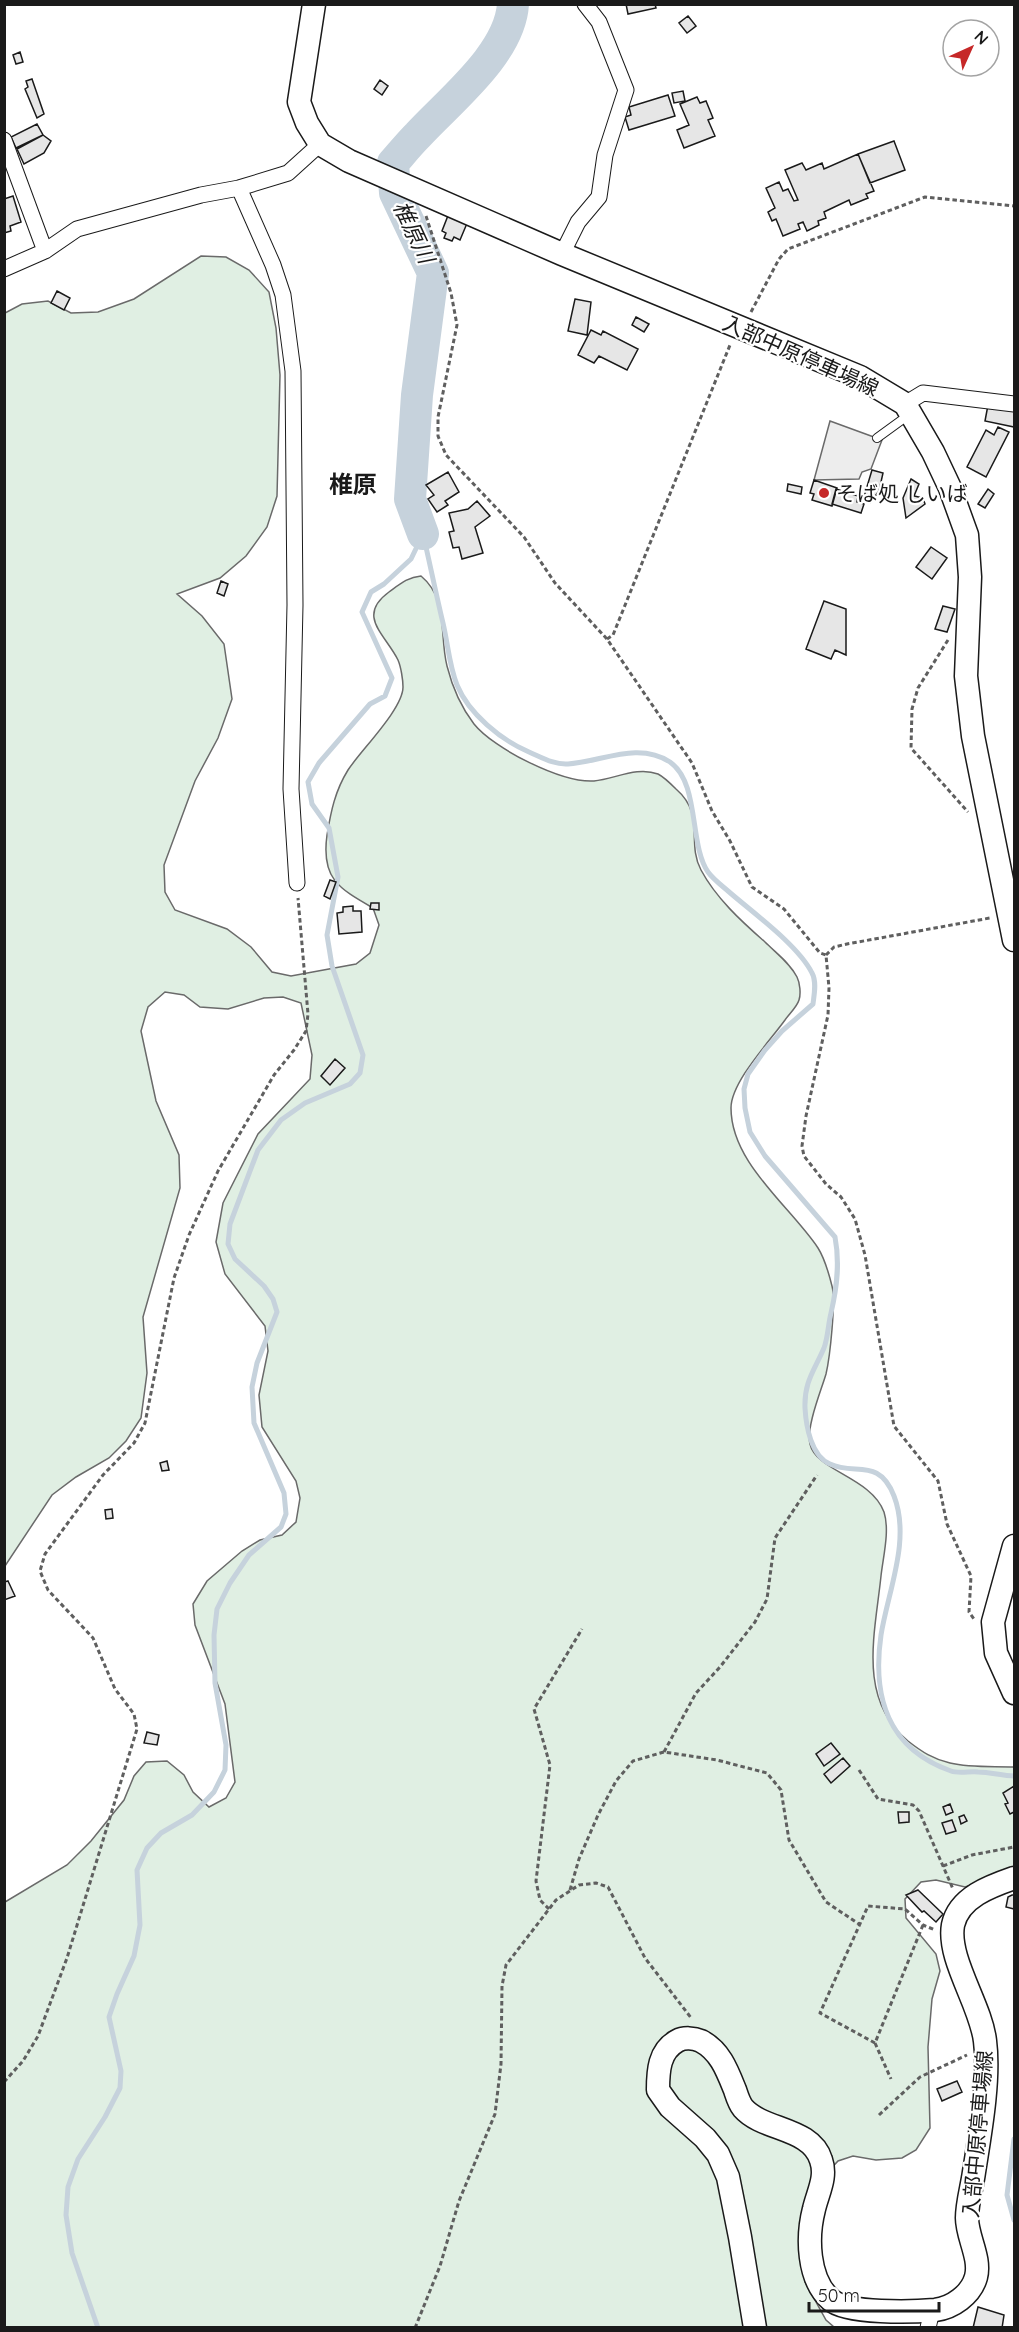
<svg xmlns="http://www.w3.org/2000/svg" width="1019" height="2332" viewBox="0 0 1019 2332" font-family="Quicksand,'Noto Sans JP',sans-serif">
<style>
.green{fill:#e0efe3;stroke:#6a6a6a;stroke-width:1.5}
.parking{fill:#ededed;stroke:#6a6a6a;stroke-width:1.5}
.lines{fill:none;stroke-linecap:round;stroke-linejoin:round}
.stream{stroke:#c6d2dc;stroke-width:5}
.river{stroke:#c6d2dc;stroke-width:32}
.building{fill:#e6e6e6;stroke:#1a1a1a;stroke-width:1.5}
.service-casing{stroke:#1a1a1a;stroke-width:10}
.minor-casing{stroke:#1a1a1a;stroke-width:17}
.secondary-casing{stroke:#1a1a1a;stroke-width:25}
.path{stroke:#5f5f5f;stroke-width:3;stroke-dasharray:4.5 3;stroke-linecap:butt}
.service{stroke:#fff;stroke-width:8}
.minor{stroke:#fff;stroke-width:15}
.secondary{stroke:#fff;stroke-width:22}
.poi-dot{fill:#c62828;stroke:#fff;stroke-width:2}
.labels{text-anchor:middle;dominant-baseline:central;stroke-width:4.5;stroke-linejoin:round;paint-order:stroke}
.street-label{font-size:21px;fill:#1a1a1a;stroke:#fff}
.poi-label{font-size:21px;fill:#1a1a1a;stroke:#fff;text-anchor:start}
.water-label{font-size:22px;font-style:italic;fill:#1a1a1a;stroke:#fff}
.quarter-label{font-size:24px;font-weight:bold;fill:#1a1a1a;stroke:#fff}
</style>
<rect width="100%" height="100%" fill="#fff"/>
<path class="green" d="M201 256 226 257 249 270 269 292 276 328 280 375 277 496 267 527 246 556 220 578 177 594 202 616 224 644 232 699 218 738 195 781 164 865 165 892 175 910 227 929 251 947 272 972 291 976 356 964 370 953 379 925 373 908C338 888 321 878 327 835 331 811 335 791 348 770 361 750 403 709 403 687 403 680 401 667 398 660 385 634 356 616 389 592 400 584 408 577 421 576 449 599 439 635 447 666 452 686 461 707 474 724 494 749 562 783 594 781 615 779 637 766 658 774 664 777 671 784 676 789 706 815 686 842 701 870 716 898 741 921 765 942 776 953 790 963 797 977 800 983 801 994 799 1000 797 1007 789 1014 785 1020 770 1041 731 1082 731 1108 731 1163 790 1206 818 1248 825 1259 829 1274 832 1286 836 1301 830 1357 826 1374 821 1391 806 1427 810 1444 816 1471 871 1477 884 1512 890 1531 883 1557 881 1576 875 1634 857 1699 908 1741 922 1752 933 1759 950 1763 971 1768 994 1766 1014 1767V1871L965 1887 936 1880 921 1882 905 1899 906 1918 936 1954 940 1971 932 1999 928 2047 930 2128 916 2150 902 2158 876 2160 853 2156 838 2161 813 2188 803 2247 805 2282 826 2320 834 2327H5V1902L67 1865 91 1841 124 1800 134 1776 146 1762 167 1761 184 1775 193 1792 209 1807 226 1798 235 1782 225 1704 195 1625 193 1604 207 1581 242 1551 260 1540 282 1535 296 1522 300 1498 296 1481 262 1427 259 1395 268 1351 265 1326 225 1274 216 1242 223 1203 258 1134 310 1079 312 1055 301 1003 283 997 264 998 228 1009 200 1007 184 995 165 992 148 1007 141 1031 156 1101 179 1155 180 1188 143 1317 147 1373 141 1418 126 1441 109 1458 76 1477 52 1495 5 1566V313L22 304 48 301 71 313 98 312 134 299Z"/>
<path class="parking" d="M830 421 882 440 871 469 862 472 859 479 814 480Z"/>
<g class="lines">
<path class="stream" d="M423 534C430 564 436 594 443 623 448 644 449 665 457 685 469 714 501 740 529 752 541 757 554 765 568 764 601 762 638 741 670 762 700 783 689 845 708 872 713 879 721 885 728 891 752 912 798 945 812 973 817 982 814 995 813 1004L782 1031 765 1050 748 1074 744 1089 745 1108 750 1132 765 1156 835 1237C840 1263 837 1287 831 1313 828 1325 828 1337 824 1348 814 1371 804 1382 805 1408 806 1426 811 1456 830 1464 855 1476 879 1457 894 1496 911 1540 888 1591 881 1635 872 1697 888 1749 951 1771 959 1774 970 1771 978 1772 991 1772 1002 1776 1014 1776
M1014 2139 1007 2195 1014 2220
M98 2328 72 2253 66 2215 68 2187 78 2159 105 2117 120 2088 121 2071 109 2017 117 1994 134 1956 140 1925 137 1870 147 1848 161 1833 192 1815 214 1792 225 1770 226 1745 215 1683 214 1635 217 1609 230 1583 249 1555 281 1527 286 1514 284 1493 254 1423 252 1387 257 1363 277 1312 273 1299 264 1286 235 1259 228 1244 230 1224 258 1150 281 1120 305 1103 350 1084 360 1073 363 1055 332 966 327 935 338 877 329 828 312 804 308 782 319 763 370 704 385 696 392 678 362 612 371 592 384 584 411 559 423 534"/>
<path class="river" d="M423 534 410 499 417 395 433 273 395 193 393 163C401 154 409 144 418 135 449 101 510 54 513 4"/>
</g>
<path class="building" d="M626 4H655L656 8 628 14Z
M688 16 696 26 687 33 679 23Z
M20 52 23 62 16 64 13 55Z
M32 79 44 114 37 118 25 89 28 87 26 81Z
M380 80 388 86 382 95 374 89Z
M683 91 685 101 674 103 672 93Z
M668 95 675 116 629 130 625 117 631 115 629 107Z
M697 97 700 103 706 101 713 118 708 120 715 136 684 148 677 130 689 125 680 104Z
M37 124 43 135 16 148 11 137Z
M43 135 51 141 44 153 24 164 17 149Z
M894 141 905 170 870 183 858 154Z
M858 154 874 191 866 194 868 198 851 205 849 200 824 212 826 218 818 221 819 225 807 231 803 222 798 224 800 229 783 236 776 219 772 221 768 212 775 208 766 188 779 182 783 191 788 189 794 201 798 200 785 170 802 163 806 170 822 163 824 169Z
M13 196 21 222 10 226 11 231 4 233V199Z
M449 213 468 221 460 240 454 237 452 241 444 238 446 233 442 231Z
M57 291 70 298 64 310 51 303Z
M575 299 591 302 587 335 568 331Z
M636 317 649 324 644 332 632 325Z
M591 330 601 335 603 331 638 349 627 370 599 356 594 363 578 355Z
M988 405 1014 410V427L985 421Z
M998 427 1009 432 986 477 967 467 986 430 994 435Z
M872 470 883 473 879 491 870 503 863 500Z
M448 472 459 492 445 501 448 505 437 512 428 499 434 495 426 485Z
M911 479 919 484 914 496 923 498 925 504 906 518 903 498Z
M814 480 837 488 832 506 812 500 814 494 810 493Z
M788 484 802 487 801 494 787 491Z
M836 489 858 496 857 502 864 504 861 513 832 504Z
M988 489 994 494 985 508 978 504Z
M477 501 490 516 475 527 483 553 462 559 459 547 453 548 449 532 454 531 449 513 468 509Z
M931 547 947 558 932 579 916 567Z
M221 581 228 584 224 596 217 593Z
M824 601 846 609V655L835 650 831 659 806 649Z
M943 606 955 609 947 632 935 629Z
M330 880 336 882 330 899 324 896Z
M371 903H379V910L370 909Z
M353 906V911H361L362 932 339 934 337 913 343 912V907Z
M335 1059 345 1068 330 1085 321 1076Z
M167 1461 169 1470 162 1471 160 1463Z
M112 1509 113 1518 106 1519 105 1510Z
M8 1581 15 1596 4 1600V1582Z
M147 1732 159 1735 157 1745 144 1743Z
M831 1743 840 1754 824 1766 816 1754Z
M843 1758 850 1766 831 1783 824 1774Z
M1014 1786V1812L1010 1814 1005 1804 1008 1803 1003 1793Z
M950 1804 953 1812 946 1815 943 1807Z
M898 1812H909V1822L899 1823Z
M964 1815 967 1821 961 1824 959 1817Z
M952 1820 956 1831 946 1834 942 1823Z
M918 1890 943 1914 936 1922 924 1911 922 1912 906 1895Z
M1012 1895H1014V1909L1006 1907 1008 1897Z
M957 2081 962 2092 942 2101 937 2089Z
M978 2307 1004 2315 1002 2328H973Z"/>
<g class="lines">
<g class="service-casing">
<path id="service" d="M877 438 910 414"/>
</g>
<g class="minor-casing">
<path id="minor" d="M4 140 45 251
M239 188 273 265 283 295 293 371 295 605 291 789 297 883
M562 254 578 222 599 197 605 155 626 90 599 22 585 4
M4 269 45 251 77 229 201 195 239 188 288 173 320 144
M905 404 923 393 1014 404
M928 2328 932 2310"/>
</g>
<g class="secondary-casing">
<path id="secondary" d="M314 4 299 102 307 123 320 144 349 161 562 254 860 377 905 404 933 452 950 488 967 535 970 577 966 676 973 736 1014 940
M1014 1546 993 1622 996 1653 1014 1693
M755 2328 740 2237 728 2177 718 2154 705 2138 670 2107 658 2090C658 2071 659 2051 677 2041 684 2037 694 2038 701 2041 720 2051 727 2070 735 2090 737 2096 739 2103 743 2108 763 2131 811 2127 821 2160 827 2177 818 2192 814 2209 807 2236 807 2279 831 2300 847 2314 913 2312 935 2310 952 2308 971 2295 976 2277 981 2258 967 2237 967 2218 967 2203 972 2187 974 2172 980 2134 990 2079 985 2041 981 2005 947 1959 953 1925 959 1897 991 1886 1014 1878"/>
</g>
<path class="path" d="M426 216 451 293 457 325 438 417V436L446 455 524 537 555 583 607 639 692 763 712 811 730 841 752 887 784 909 820 953 826 955 829 988 828 1015 806 1116 802 1146 804 1156 826 1184 841 1197 855 1219 865 1255 894 1426 938 1481 947 1524 971 1576 969 1612 974 1619
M751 312 779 259 788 249 925 197 1014 206
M607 639 613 635 730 345
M948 640 918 688 912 709 911 748 968 812
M826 955 834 947 847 944 990 918
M664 1752 696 1693 720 1667 755 1622 767 1599 775 1538 817 1475
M859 1770 878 1799 913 1805 919 1811 953 1889
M943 1866 972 1855 1014 1847
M570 1890 579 1859 598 1815 616 1781 633 1761 664 1752 717 1760 767 1773 781 1790 789 1840 826 1902 859 1924
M549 1909 540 1900 536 1881 550 1765 534 1709 582 1629
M923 1925 875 2043 820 2013 868 1906 905 1909 923 1925 935 1930
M875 2043 891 2079
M4 2082 23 2061 38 2036 67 1958 137 1729 134 1714 115 1689 93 1638 48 1590 40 1571 45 1554 103 1475 134 1443 145 1423 174 1278 189 1235 218 1171 274 1075 294 1050 306 1031 308 1014 298 898
M879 2115 920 2077 967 2055
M415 2328 440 2266 459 2201 495 2114 501 2064 502 1986 506 1965 556 1900 579 1885 596 1883 608 1887 645 1958 692 2019"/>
<use href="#service" class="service"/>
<use href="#minor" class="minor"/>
<use href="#secondary" class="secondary"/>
</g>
<circle class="poi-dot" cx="824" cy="493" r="6"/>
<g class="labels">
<g class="street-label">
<text transform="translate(801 355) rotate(24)">入部中原停車場線</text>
<text transform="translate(977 2134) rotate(-85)">入部中原停車場線</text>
</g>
<g class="poi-label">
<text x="836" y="493">そば処 しいば</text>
</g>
<g class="water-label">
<text transform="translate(414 232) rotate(65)">椎原川</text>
</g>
<g class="quarter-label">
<text x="353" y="484">椎原</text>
</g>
</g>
<rect width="1019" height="2332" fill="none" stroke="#1a1a1a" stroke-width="12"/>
<g transform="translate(971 48) rotate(45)"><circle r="28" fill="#ffffff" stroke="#a3a3a3" stroke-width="1.5"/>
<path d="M0-4.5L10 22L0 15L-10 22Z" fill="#c62828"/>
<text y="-9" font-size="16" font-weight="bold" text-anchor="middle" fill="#1a1a1a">N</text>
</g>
<path d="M809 2302v9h130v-9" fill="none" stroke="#1a1a1a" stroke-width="3"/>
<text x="818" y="2302" font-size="18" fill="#1a1a1a" stroke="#ffffff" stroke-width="4.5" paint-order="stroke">50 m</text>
</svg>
